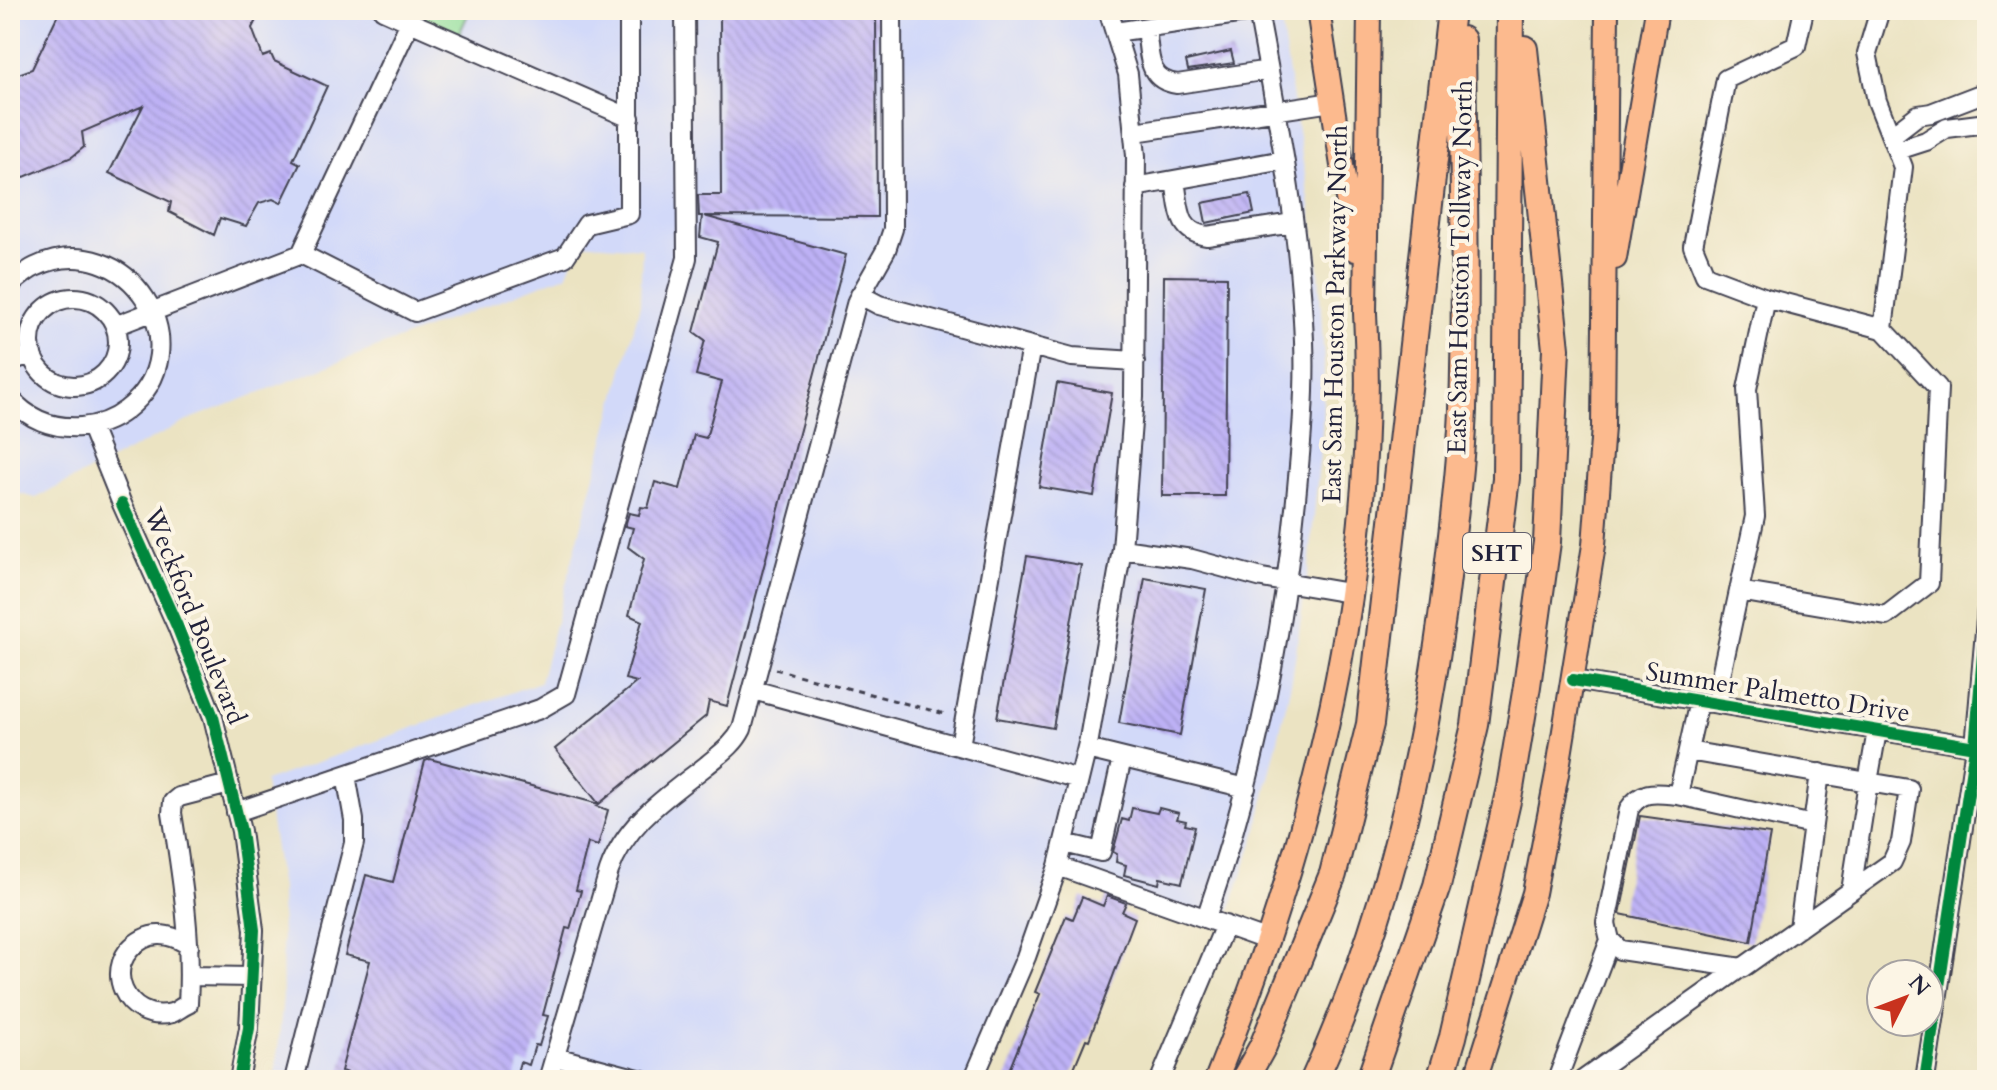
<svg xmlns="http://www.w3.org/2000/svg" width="1997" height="1090" viewBox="0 0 1997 1090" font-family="Cardo,serif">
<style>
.built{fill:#d2d9f9}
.pitch{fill:#92e09d;stroke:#5a816c;stroke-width:2}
.building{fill:url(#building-back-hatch)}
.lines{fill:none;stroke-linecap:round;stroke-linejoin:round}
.minor-casing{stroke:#403f4f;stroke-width:22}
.major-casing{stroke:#403f4f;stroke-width:26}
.highway-casing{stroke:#403f4f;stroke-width:30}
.path{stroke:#403f4f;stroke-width:3;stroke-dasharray:6 6;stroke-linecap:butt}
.minor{stroke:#fff;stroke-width:18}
.major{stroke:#fcba8e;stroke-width:22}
.highway{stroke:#fcba8e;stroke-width:26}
.cycleway-casing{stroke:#fcf5e5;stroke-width:17}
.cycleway{stroke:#00873e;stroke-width:12}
.labels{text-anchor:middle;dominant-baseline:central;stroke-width:8;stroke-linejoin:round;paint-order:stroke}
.shield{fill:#fcf5e5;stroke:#63616e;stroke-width:2}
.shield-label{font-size:24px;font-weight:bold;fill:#22223b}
.street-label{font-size:26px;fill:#22223b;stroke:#fcf5e5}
</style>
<defs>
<pattern id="building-back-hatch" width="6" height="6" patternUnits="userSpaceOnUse" patternTransform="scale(2)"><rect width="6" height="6" fill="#bdb1f5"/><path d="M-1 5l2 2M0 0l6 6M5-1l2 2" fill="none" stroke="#a298d3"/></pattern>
</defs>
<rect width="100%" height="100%" fill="#fcf5e5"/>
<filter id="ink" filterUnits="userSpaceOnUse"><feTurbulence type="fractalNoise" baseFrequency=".0125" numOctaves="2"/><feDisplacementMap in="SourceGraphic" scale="16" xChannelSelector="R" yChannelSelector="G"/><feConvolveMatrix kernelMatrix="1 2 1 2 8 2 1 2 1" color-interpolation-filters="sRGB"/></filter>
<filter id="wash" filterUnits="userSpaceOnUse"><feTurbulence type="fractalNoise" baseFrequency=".006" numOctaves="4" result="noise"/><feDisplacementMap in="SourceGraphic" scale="32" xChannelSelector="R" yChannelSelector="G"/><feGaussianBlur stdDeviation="1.8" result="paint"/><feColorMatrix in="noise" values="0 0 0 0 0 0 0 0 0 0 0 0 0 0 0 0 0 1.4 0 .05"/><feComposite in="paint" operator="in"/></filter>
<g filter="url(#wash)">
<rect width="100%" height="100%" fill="#ebe3c2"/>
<path class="built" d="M10 10H1279L1318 258 1324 363 1322 430 1310 558 1292 679 1256 834 1225 925 1058 866 973 1080H275L283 997 281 888 265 781 540 682 640 305 642 248 580 243 566 275 193 418 36 498 10 491Z"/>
<path class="pitch" d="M396 10H470L457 39Z"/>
<g id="blocks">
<path class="building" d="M60 10H261L252 28 263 57 271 54 274 61 327 86 293 160 300 164 281 203 273 199 259 203 246 226 220 218 214 235 169 212 171 202 109 173 143 106 82 132 84 147 72 157 10 183V77L32 69Z
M720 10H876L877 217 704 216 846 255 727 706 709 701 706 716 599 804 555 749 637 682 625 679 642 621 629 615 644 559 628 547 633 528 625 526 629 513 639 515 641 507 648 508 655 482 680 489 694 435 706 438 722 382 696 375 705 340 694 332 718 242 700 237 702 216H699L698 195H721Z
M1231 51 1234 63 1188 70 1186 61Z
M1250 194 1254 213 1206 223 1202 203Z
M1164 276 1227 277 1225 496H1162Z
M1057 383 1112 393 1094 496 1039 487Z
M1027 556 1081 565 1053 728 997 718Z
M1145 578 1206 589 1180 735 1119 723Z
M430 759 599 804 597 806 608 810 598 846 588 843 576 890 581 891 570 929 566 928 543 1015 548 1016 539 1046 535 1045 529 1065 520 1062 515 1080H373L341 1071 370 961 345 955 366 875 393 882 425 761Z
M1132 808 1157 813 1159 808 1179 813 1177 819 1186 821 1185 825 1195 827 1182 883 1160 878 1159 884 1124 875 1126 865 1116 862 1117 854 1113 852 1122 819 1129 821Z
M1640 816 1770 834 1751 942 1620 914Z
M1107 896 1126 903 1122 912 1135 918 1089 1040 1086 1039 1069 1080H1005L1040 994 1035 992 1066 916 1073 919 1082 897 1103 906Z"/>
</g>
</g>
<g filter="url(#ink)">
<use href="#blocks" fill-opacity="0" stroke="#403f4f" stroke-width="2"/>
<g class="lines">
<g class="minor-casing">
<path id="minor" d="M410 22 630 118
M1146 28C1150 54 1146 80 1177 84L1269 70
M1115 32 1258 11C1278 120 1300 230 1304 341 1306 394 1301 446 1296 499 1282 641 1253 783 1206 918
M1135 132 1332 102
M1892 135 1918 115 1931 113 1978 95 1987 96
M1898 150 1926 141 1947 128 1987 123
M1175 181C1180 206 1176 232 1207 236L1293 223
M1135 187 1284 160
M301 254 410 22 383 10
M10 285C18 279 26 271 35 267 127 224 207 348 126 410 113 420 98 426 81 427 53 429 28 419 10 398
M860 295 879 305 1072 357 1135 361
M1766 298 1883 329
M30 342a44 44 0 1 1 88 0a44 44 0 1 1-88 0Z
M115 326 301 254 415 312 565 257 587 224 629 214V10
M10 361 32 354
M91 427 122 504 177 626 213 717 241 831 254 930 249 1028 239 1080
M1122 549 1192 559 1262 578 1349 593
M1739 591 1755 516 1747 389 1766 298 1705 275 1693 246 1726 79 1796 46 1804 10
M1573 680 1985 748
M753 690 1079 779
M1699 701 1678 795C1656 793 1642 789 1629 809L1606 923 1610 940 1620 950 1742 968 1892 862 1901 842 1909 789 1868 782 1877 731
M1718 704 1721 675 1739 591 1886 616 1929 583 1938 388 1883 329 1903 167 1877 101 1867 53 1880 10
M960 746 1031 346
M1087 749 1246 788
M1688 751 1868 782 1851 891
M1678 795 1813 825
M236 812 540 709 566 694 687 258 685 10
M1064 843 1101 852 1122 758
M1058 866 1269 941
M1799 928 1820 773
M189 946C176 936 158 931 143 939 97 964 127 1025 172 1013 177 1011 183 1006 188 1004 192 939 182 877 172 813L173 802 179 797 229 784
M190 976 252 977
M555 1057 642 1080
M294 1080 354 843V820L346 775
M548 1080 609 871C626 822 668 796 707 765 720 754 734 745 742 729L857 301 886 250 893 229V216L892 10
M973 1080 1026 957 1058 866 1089 739 1122 549 1134 397 1136 156 1128 74 1108 10
M1160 1080 1225 925
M1557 1080 1610 940
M1583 1080 1739 969
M1925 1080 1975 747 1987 608"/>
</g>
<g class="major-casing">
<path id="major" d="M1318 10 1355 250
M1615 258 1657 10
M1216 1080C1312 840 1379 573 1365 313L1369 10
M1475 1080 1534 893 1557 774 1594 545 1603 427 1607 10"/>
</g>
<g class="highway-casing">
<path id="highway" d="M1244 1080 1263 1046 1333 874 1370 724 1451 10
M1314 1080C1390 916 1429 739 1449 561 1455 511 1461 460 1463 410 1467 287 1463 163 1462 40
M1370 1080 1437 886 1475 725 1506 478 1510 10
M1440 1080 1453 1037 1510 788 1527 686 1547 542 1556 349 1524 49"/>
</g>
<path class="path" d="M775 669 949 715"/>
<use href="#minor" class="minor"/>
<use href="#major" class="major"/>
<use href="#highway" class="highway"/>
<g class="cycleway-casing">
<path id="cycleway" d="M122 504 177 626 213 717 241 831 254 930 249 1028 239 1080
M1573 680 1975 747
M1925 1080 1975 747 1987 608"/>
</g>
<use href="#cycleway" class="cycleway"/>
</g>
</g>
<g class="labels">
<rect class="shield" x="1463" y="533" width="68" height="40" rx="6"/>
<g class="shield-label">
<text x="1497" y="553">SHT</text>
</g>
<g class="street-label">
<text transform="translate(1460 267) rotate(-89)">East Sam Houston Tollway North</text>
<text transform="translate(1335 314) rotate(-89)">East Sam Houston Parkway North</text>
<text transform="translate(195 616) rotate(68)">Weckford Boulevard</text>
<text transform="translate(1778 692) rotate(9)">Summer Palmetto Drive</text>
</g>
</g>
<rect width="1997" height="1090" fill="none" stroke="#fcf5e5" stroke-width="40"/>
<g transform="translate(1905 998) rotate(48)"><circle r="38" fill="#fcf5e5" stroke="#a5a1a1" stroke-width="2"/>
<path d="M0-6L14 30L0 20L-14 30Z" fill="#c8321e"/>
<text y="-12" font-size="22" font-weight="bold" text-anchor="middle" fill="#22223b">N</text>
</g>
</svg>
